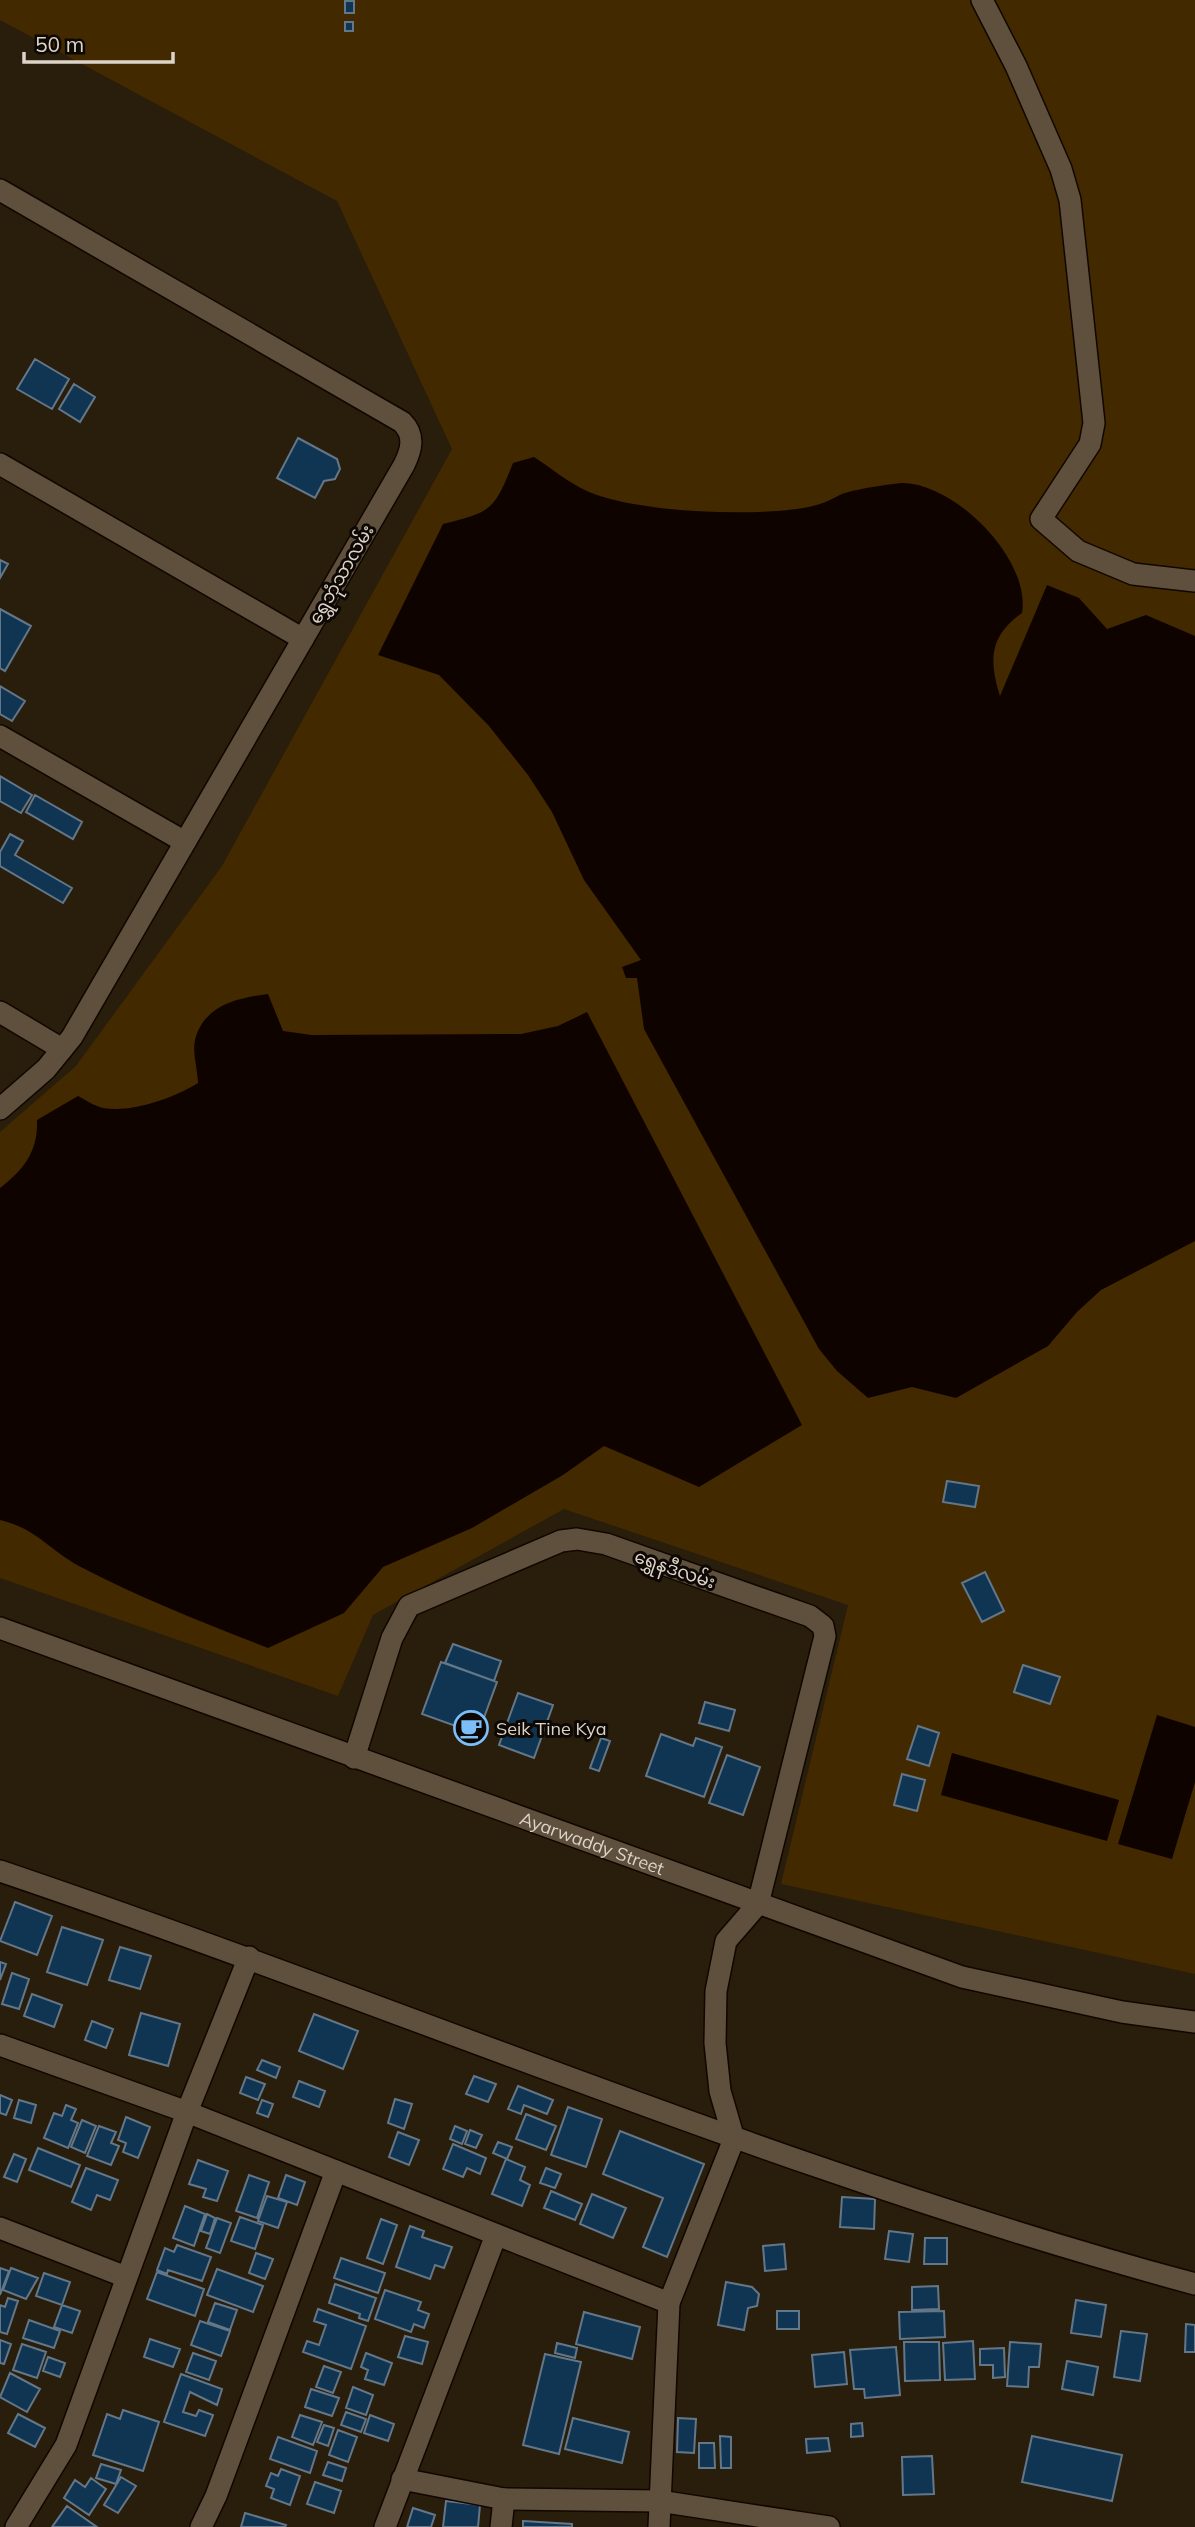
<svg xmlns="http://www.w3.org/2000/svg" width="1195" height="2527" viewBox="0 0 1195 2527" font-family="Mulish,'Noto Sans Myanmar',sans-serif">
<style>
.green{fill:#422900}
.water{fill:#0f0300}
.building{fill:#103552;stroke:#647788;stroke-width:2}
.lines{fill:none;stroke-linecap:round;stroke-linejoin:round}
.minor-casing{stroke:#110700;stroke-width:24}
.minor{stroke:#5e503d;stroke-width:21}
.labels{text-anchor:middle;dominant-baseline:central;stroke-width:6;stroke-linejoin:round;paint-order:stroke}
.street-label{font-size:18px;fill:#ddd4c9;stroke:#0d0803}
.poi-label{font-size:18px;fill:#ddd4c9;stroke:#0d0803;text-anchor:start}
</style>
<rect width="100%" height="100%" fill="#291d0c"/>
<path class="green" d="M0 0H1195V1974L781 1884 848 1605 564 1509 373 1615 338 1696 0 1578V1132L76 1066 222 866 452 449 337 201 0 20Z"/>
<path class="water" d="M534 457C551 468 569 483 587 491 635 513 762 518 813 506 823 504 834 498 842 494 851 490 894 483 904 483 957 485 1031 560 1022 613 989 636 989 661 1000 696L1047 585 1079 598 1107 629 1146 615 1195 636V1241L1101 1290 1077 1312 1048 1346 956 1398 912 1387 868 1398 837 1371 819 1349 644 1029 637 978H626L622 967 641 960 584 880 552 812 528 775 489 726 439 675 378 655 443 524C492 512 494 510 513 463Z
M268 994 283 1031 312 1035 521 1034 558 1026 587 1012 802 1425 699 1487 604 1446 563 1475 472 1528 383 1567 344 1613 268 1648C204 1623 140 1598 79 1566 48 1549 37 1529 0 1520V1188C24 1169 38 1152 37 1120L78 1096C85 1100 95 1106 103 1108 132 1113 174 1098 198 1083 198 1071 192 1052 195 1040 204 1005 237 998 268 994Z
M1157 1715 1195 1727V1782L1172 1859 1118 1844Z
M952 1753 1119 1800 1107 1841 941 1795Z"/>
<path class="building" d="M345 1H354V13H345Z
M345 22H353V31H345Z
M35 359 69 379 52 409 17 389Z
M74 384 95 397 80 422 59 409Z
M298 438 337 459 340 469 335 479 324 481 315 498 277 478Z
M0 560 8 564 0 578Z
M0 609 31 626 5 671 0 668Z
M0 686 25 701 12 721 0 714Z
M0 776 32 795 21 813 0 801Z
M35 795 82 822 73 839 26 812Z
M10 834 23 841 15 855 72 888 63 903 0 866V852Z
M947 1481 979 1486 975 1507 943 1502Z
M985 1572 1004 1611 982 1622 962 1583Z
M453 1644 501 1661 494 1681 445 1663Z
M441 1662 497 1682 478 1734 422 1714Z
M1023 1665 1060 1677 1050 1704 1014 1692Z
M518 1693 553 1705 534 1758 499 1745Z
M705 1702 735 1710 729 1731 699 1723Z
M918 1726 939 1733 929 1766 907 1759Z
M661 1734 693 1746 696 1738 722 1747 704 1797 646 1776Z
M601 1738 610 1741 599 1771 590 1768Z
M727 1755 760 1767 743 1815 709 1803Z
M902 1774 925 1780 917 1811 894 1805Z
M15 1902 52 1916 37 1955 0 1941Z
M62 1927 103 1940 87 1985 47 1972Z
M120 1947 151 1956 140 1989 109 1980Z
M0 1962 6 1964 0 1980Z
M12 1973 29 1979 19 2009 2 2004Z
M32 1994 62 2005 54 2027 24 2016Z
M141 2013 180 2024 168 2066 129 2055Z
M314 2014 358 2031 343 2069 299 2051Z
M92 2021 113 2029 106 2048 85 2040Z
M262 2060 280 2067 276 2078 257 2070Z
M474 2076 496 2084 488 2102 466 2094Z
M246 2077 265 2084 258 2100 240 2093Z
M299 2081 325 2091 319 2107 293 2097Z
M518 2086 553 2100 547 2114 524 2105 521 2114 508 2109Z
M0 2095 12 2100 6 2115 0 2113Z
M395 2099 412 2104 404 2129 388 2123Z
M19 2100 36 2105 31 2123 14 2118Z
M262 2100 273 2104 268 2117 257 2113Z
M66 2105 76 2109 71 2120 78 2123 68 2148 44 2138 54 2113 62 2116Z
M568 2107 602 2119 586 2167 551 2155Z
M526 2114 556 2126 546 2150 516 2139Z
M126 2117 150 2127 138 2158 123 2152 126 2143 118 2140Z
M82 2120 96 2126 85 2153 71 2147Z
M99 2126 116 2132 111 2143 119 2146 111 2165 87 2156Z
M455 2126 467 2131 462 2144 450 2139Z
M470 2130 482 2135 476 2148 465 2144Z
M620 2131 704 2164 667 2257 643 2247 663 2198 603 2174Z
M398 2132 419 2140 409 2165 389 2157Z
M498 2142 512 2147 507 2159 493 2153Z
M453 2144 486 2158 480 2174 467 2168 463 2177 443 2169Z
M38 2148 80 2165 71 2187 29 2170Z
M14 2154 26 2159 17 2182 4 2177Z
M506 2159 525 2167 520 2180 530 2185 522 2206 492 2194Z
M198 2160 228 2171 217 2201 203 2197 206 2189 189 2184Z
M86 2168 118 2180 110 2200 97 2195 91 2210 72 2202Z
M546 2168 561 2174 555 2188 540 2183Z
M249 2175 269 2182 257 2218 236 2211Z
M286 2175 305 2182 297 2205 278 2198Z
M551 2191 582 2204 575 2220 544 2208Z
M592 2194 626 2208 613 2238 580 2224Z
M267 2196 287 2202 278 2228 258 2221Z
M842 2197 875 2199 874 2229 840 2227Z
M185 2206 205 2214 194 2246 173 2238Z
M207 2214 215 2218 210 2234 201 2231Z
M240 2217 263 2225 255 2249 231 2241Z
M217 2218 231 2223 220 2253 206 2248Z
M381 2219 397 2225 383 2264 367 2258Z
M410 2226 424 2231 422 2237 452 2247 444 2268 435 2265 430 2279 396 2267Z
M889 2231 913 2234 909 2262 885 2259Z
M925 2238H947V2264H924Z
M784 2244 786 2269 765 2271 763 2246Z
M177 2245 211 2257 202 2281 168 2270 167 2274 157 2270 165 2248 174 2252Z
M256 2253 273 2259 265 2279 249 2273Z
M341 2258 385 2273 378 2293 334 2278Z
M0 2268 9 2271 0 2295Z
M11 2268 38 2278 26 2299 3 2290Z
M217 2269 263 2286 253 2312 207 2295Z
M157 2272 204 2289 195 2316 147 2299Z
M44 2273 70 2282 62 2305 36 2296Z
M726 2282 752 2287 759 2294 757 2306 748 2308 744 2330 718 2325Z
M335 2284 376 2298 368 2321 359 2318 360 2314 329 2303Z
M938 2286 939 2309 912 2310V2287Z
M385 2290 421 2302 418 2310 429 2314 424 2328 414 2324 411 2332 375 2319Z
M8 2298 18 2301 7 2334 0 2332V2305L5 2307Z
M1076 2300 1106 2305 1101 2337 1071 2333Z
M215 2303 237 2310 230 2330 208 2322Z
M62 2305 80 2311 72 2333 54 2327Z
M318 2309 366 2326 351 2369 303 2352 307 2341 319 2345 326 2325 314 2321Z
M777 2311H799V2329H777Z
M944 2311 945 2337 900 2339 899 2312Z
M584 2312 640 2327 632 2359 576 2344Z
M29 2320 60 2331 54 2348 23 2338Z
M200 2321 230 2331 221 2356 191 2345Z
M1186 2324 1195 2325V2352H1185Z
M1121 2331 1147 2334 1140 2381 1114 2377Z
M405 2336 428 2342 422 2364 398 2357Z
M150 2339 180 2349 173 2367 144 2357Z
M0 2340 11 2344 4 2364 0 2363Z
M973 2341 975 2379 945 2380 943 2343Z
M904 2342H939L940 2380 905 2381Z
M1010 2342 1041 2344 1039 2367H1029L1028 2387 1007 2386Z
M557 2343 577 2348 575 2358 555 2353Z
M22 2344 46 2352 37 2378 13 2370Z
M896 2347 900 2395 865 2398 864 2389H854L850 2350Z
M1004 2348 1005 2377 993 2378V2365H980V2349Z
M844 2352 847 2384 815 2387 812 2355Z
M193 2353 216 2361 209 2380 186 2372Z
M366 2353 392 2363 384 2385 365 2379 368 2370 361 2367Z
M545 2354 581 2362 559 2454 523 2445Z
M48 2357 65 2363 60 2377 43 2371Z
M1067 2361 1098 2367 1093 2395 1062 2389Z
M324 2366 341 2372 333 2393 316 2387Z
M10 2373 40 2389 27 2412 0 2397Z
M181 2374 222 2389 217 2405 190 2392 183 2412 196 2416 199 2410 213 2415 205 2436 164 2422Z
M353 2387 373 2395 366 2415 346 2408Z
M311 2389 339 2398 332 2416 305 2407Z
M123 2410 159 2422 143 2471 93 2455 107 2414 120 2419Z
M346 2412 366 2419 361 2432 341 2425Z
M18 2414 45 2428 35 2447 8 2433Z
M300 2415 322 2422 313 2445 292 2437Z
M370 2415 394 2424 388 2441 364 2433Z
M573 2418 629 2432 622 2463 565 2449Z
M678 2418 696 2419 694 2453 677 2452Z
M862 2423 863 2436 851 2437V2424Z
M324 2425 334 2428 328 2446 317 2442Z
M338 2430 357 2437 348 2462 329 2455Z
M720 2436 731 2437V2468H721Z
M1032 2436 1122 2455 1112 2501 1022 2482Z
M278 2437 317 2451 310 2473 270 2459Z
M828 2438 830 2451 807 2453 806 2439Z
M699 2443H714L715 2468H699Z
M932 2456 934 2494 903 2495 902 2457Z
M328 2462 346 2468 342 2481 323 2475Z
M101 2464 121 2470 116 2484 96 2478Z
M281 2469 300 2476 290 2505 271 2498 274 2489 266 2486 271 2473 278 2476Z
M121 2477 136 2486 118 2513 104 2505Z
M91 2478 106 2489 89 2515 64 2498 75 2480 85 2487Z
M315 2482 341 2491 334 2513 307 2504Z
M446 2501 480 2505 478 2527H443Z
M67 2506 97 2527H52Z
M413 2508 435 2515 431 2527H407Z
M245 2513 286 2525 285 2527H241Z
M523 2521 572 2524V2527H523Z"/>
<g class="lines">
<g class="minor-casing">
<g id="minor">
<path d="M982 0 1016 66 1061 169 1070 200 1094 423 1090 444 1041 519 1078 551 1133 574 1195 581"/>
<path d="M0 190 402 422C415 435 412 449 404 465L72 1037 46 1069 0 1109"/>
<path d="M0 464 303 639"/>
<path d="M0 736 185 842"/>
<path d="M0 1012 62 1049"/>
<path id="s1" d="M0 1628 962 1977 1122 2012 1195 2022"/>
<path d="M354 1758 392 1638 409 1606 561 1541 577 1539 606 1544 810 1616 823 1626 825 1636 758 1904 726 1941 716 1991 715 2043 720 2091 734 2139 669 2303 659 2527"/>
<path d="M0 1871C399 2006 787 2174 1195 2284"/>
<path d="M0 2045 187 2112 669 2303"/>
<path d="M0 2228 126 2277"/>
<path d="M402 2479 504 2499 659 2501 829 2527"/>
<path d="M16 2527 66 2445 187 2112 249 1957"/>
<path d="M201 2527 216 2496 336 2171"/>
<path d="M385 2527 496 2235"/>
<path d="M501 2527 504 2499"/>
</g>
</g>
<use href="#minor" class="minor"/>
</g>
<defs>
<g id="cafe-ring" transform="scale(1.75)"><circle r="9.5" fill="#0d0803" stroke="#7cbef9" stroke-width="1.5"/><path d="M-5.5-4.5H6V0H3Q3 3.5 0 3.5H-2.5Q-5.5 3.5-5.5 0ZM3-3.2v2h1.7v-2ZM-6 4.5H4V6H-6Z" fill="#7cbef9"/></g>
</defs>
<g fill-rule="evenodd">
<use href="#cafe-ring" x="471" y="1728"/>
</g>
<g class="labels">
<g class="street-label">
<text transform="translate(341 574) rotate(-60)">ရွှေဘုံသာလမ်း</text>
<text transform="translate(675 1569) rotate(19)">ရွှေနဒီလမ်း</text>
<text stroke="none"><textPath href="#s1" startOffset="630">Ayarwaddy Street</textPath></text>
</g>
<g class="poi-label">
<text x="496" y="1728">Seik Tine Kya</text>
</g>
</g>
<path d="M24 52v10h149v-10" fill="none" stroke="#ddd4c9" stroke-width="3.5"/>
<text x="35" y="52" font-size="21" fill="#ddd4c9" stroke="#0d0803" stroke-width="5" paint-order="stroke">50 m</text>
</svg>
